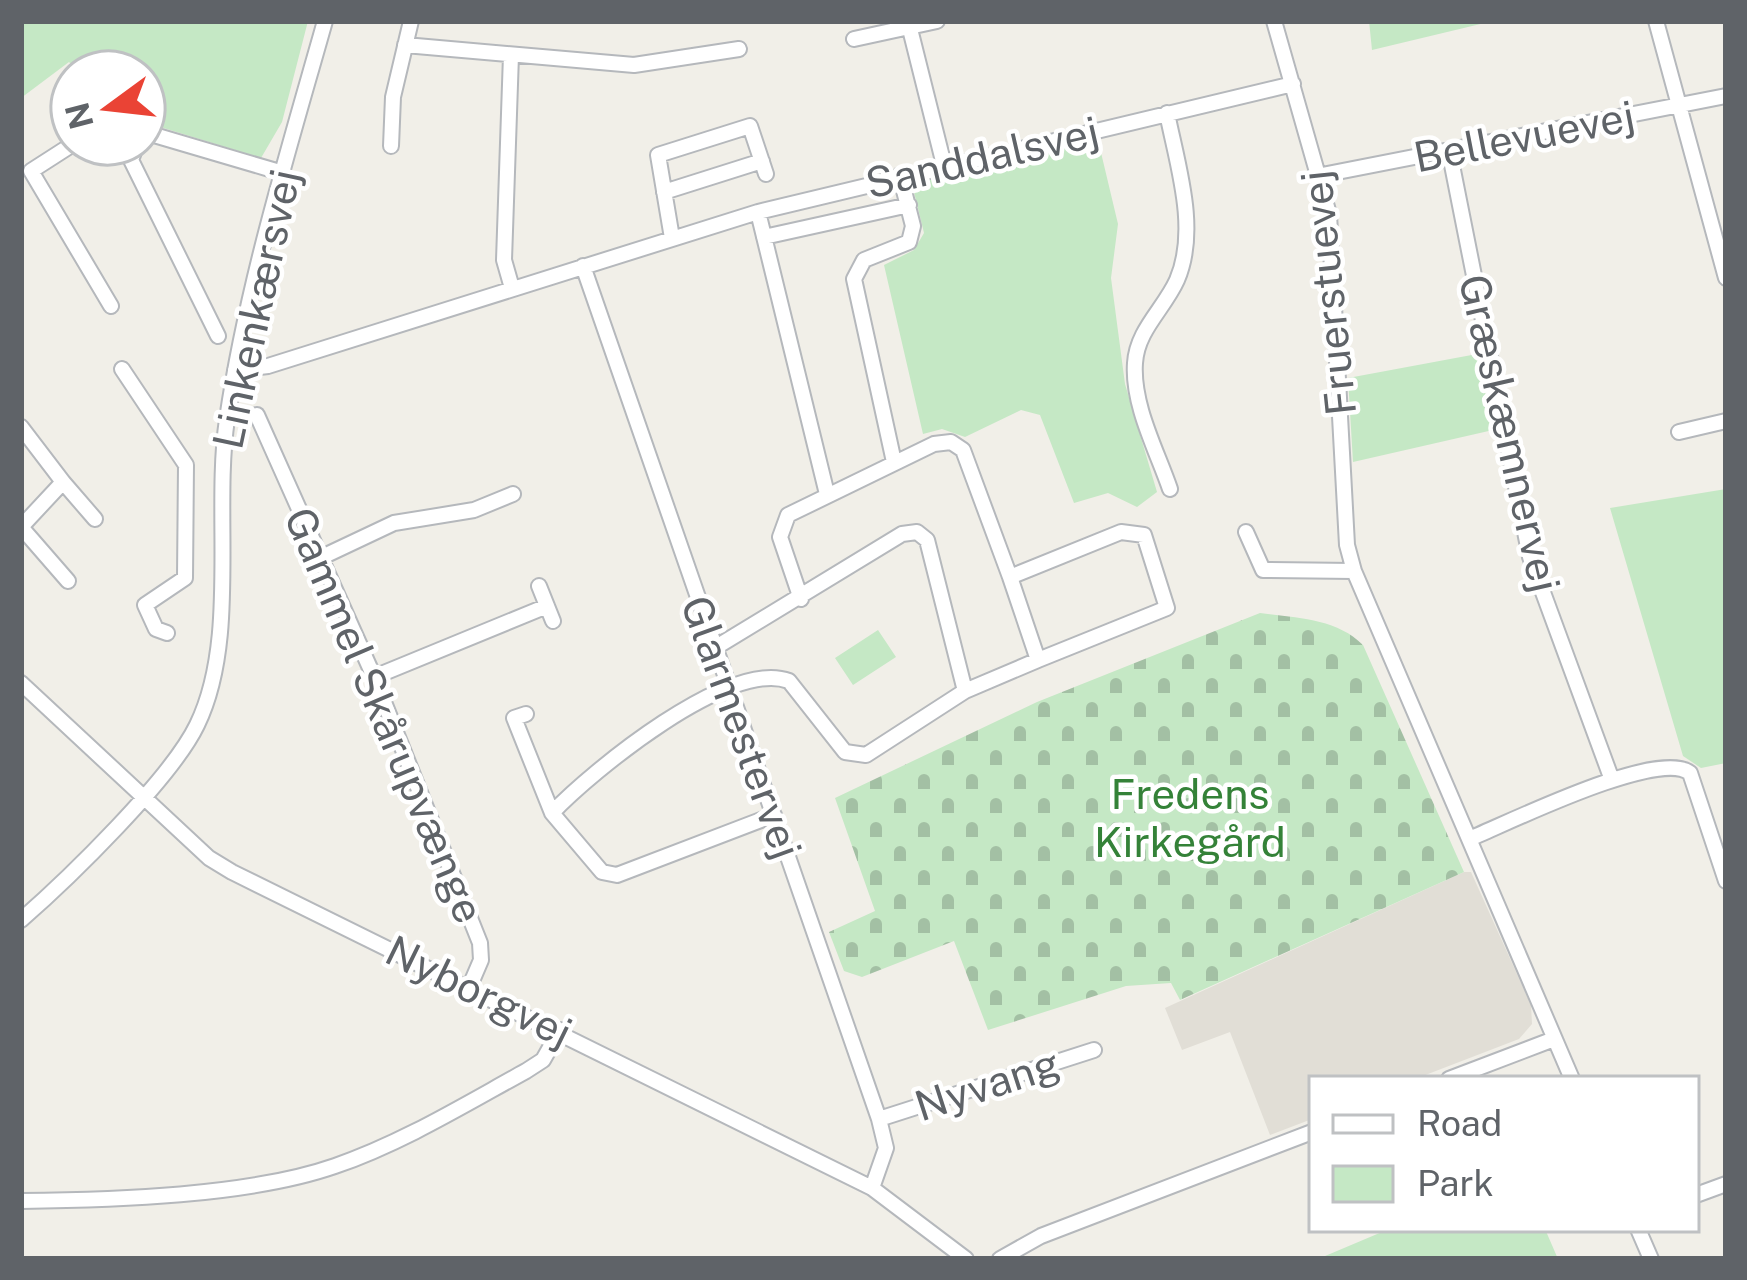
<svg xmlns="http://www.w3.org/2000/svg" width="1747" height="1280" viewBox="0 0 1747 1280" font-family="'Public Sans',sans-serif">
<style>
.education{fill:#e1ded6}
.cemetery{fill:url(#cemetery-stones)}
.park{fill:#c5e8c5}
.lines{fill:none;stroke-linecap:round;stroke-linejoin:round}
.minor-casing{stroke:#b5b8bc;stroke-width:18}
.minor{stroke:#fff;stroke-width:14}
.labels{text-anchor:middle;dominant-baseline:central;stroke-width:9;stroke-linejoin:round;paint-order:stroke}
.street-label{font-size:42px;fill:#5f6368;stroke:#fff}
.park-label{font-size:42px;fill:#348238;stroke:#fff}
</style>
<defs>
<pattern id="cemetery-stones" width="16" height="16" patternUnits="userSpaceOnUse" patternTransform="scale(3)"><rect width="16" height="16" fill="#c5e8c5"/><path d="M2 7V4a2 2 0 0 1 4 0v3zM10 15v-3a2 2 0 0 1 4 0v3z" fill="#a3c0a4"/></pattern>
</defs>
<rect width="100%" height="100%" fill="#f1efe8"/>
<path class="education" d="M1464 872H1471L1531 1005 1532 1024 1519 1039 1415 1079H1312V1119L1270 1135 1230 1032 1182 1050 1165 1008Z"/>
<path class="cemetery" d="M1260 613C1296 618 1336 618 1363 645L1464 872 1180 1000 1171 983 1126 986 988 1030 954 941 862 977 844 971 829 932 875 911 835 798 1037 702Z"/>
<path class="park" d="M21 21H308L282 122 261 158 144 122V72H79L69 62 21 98Z
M1369 21H1493L1372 50Z
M1098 140 1118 224 1111 278 1125 384 1157 492 1137 507 1108 493 1074 503 1040 415 1021 410 965 437 942 429 923 434 884 265 914 250 924 233 912 184Z
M1477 354 1493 430 1353 462 1348 378Z
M1726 489V763L1701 768 1683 756 1610 508Z
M878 630 896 657 853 685 835 658Z
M1389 1229H1545L1558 1259H1318Z"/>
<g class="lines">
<g class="minor-casing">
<path id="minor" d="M1274 21 1329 214 1347 545 1354 571 1572 1079
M1656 21 1726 278
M910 29 944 165
M854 39 937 21
M405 45 634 65 739 49
M511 55 504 260 512 288
M1167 113C1177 164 1199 229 1177 280 1164 309 1137 330 1135 363 1132 405 1157 451 1170 489
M144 132 283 173
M73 144 31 171 111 306
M137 144 131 160 218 336
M391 146 393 97 411 21
M1449 150 1530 557 1612 780
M1322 175 1726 96
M664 192 762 161
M758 212 827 494
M764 237 909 205
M672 238 658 155 750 126 766 174
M583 266 879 1119 886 1148 872 1188
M122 369 186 465 185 578 145 605 156 629 167 633
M235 370 268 366 758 212 1293 84
M257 415 374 677 480 943 481 960 469 988
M21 427 63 482 21 527
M1679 432 1726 421
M894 462 854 279 864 260 909 242 913 226 900 175
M63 482 95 519
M21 527 68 581
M1246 532 1263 570 1354 571
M322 557 394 523 474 510 513 494
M539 586 553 621
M801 599 780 537 788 515 934 444 951 442 963 450 1010 577
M374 677 547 606
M21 683 209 858 232 872 872 1188 966 1259
M965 691 1038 660 1010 577 1121 532 1144 535 1167 608 1038 660
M526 714 514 718 552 813 602 872 617 875 774 815
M552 813C592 771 730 658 789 681L845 752 866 755 965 691 927 540 917 532 902 534 713 649
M1469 839C1508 823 1659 748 1690 773L1726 881
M21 920C68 879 171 779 197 725 239 639 213 514 227 419 247 284 288 152 325 21
M1449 1079 1554 1039
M879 1119 1094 1050
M1696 1195 1726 1184
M21 1201C113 1200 249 1196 335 1166 402 1143 464 1105 526 1071L543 1060 560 1030
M1638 1229 1651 1259
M1000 1259 1041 1236 1312 1132"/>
</g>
<use href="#minor" class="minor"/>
</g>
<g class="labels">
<g class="street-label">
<text transform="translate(1524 136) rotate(-11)">Bellevuevej</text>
<text transform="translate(982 157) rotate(-13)">Sanddalsvej</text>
<text transform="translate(1328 293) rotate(-96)">Fruerstuevej</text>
<text transform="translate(256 309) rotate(-78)">Linkenkærsvej</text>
<text transform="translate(1510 433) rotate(77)">Græskæmnervej</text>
<text transform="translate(385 715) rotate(67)">Gammel Skårupvænge</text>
<text transform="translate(742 727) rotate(70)">Glarmestervej</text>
<text transform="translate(479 991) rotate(26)">Nyborgvej</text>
<text transform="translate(987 1084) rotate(-18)">Nyvang</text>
</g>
<g class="park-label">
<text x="1190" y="793">Fredens<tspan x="1190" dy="48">Kirkegård</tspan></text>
</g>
</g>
<rect width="1747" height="1280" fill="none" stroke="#5f6368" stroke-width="48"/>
<rect x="1309" y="1076" width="390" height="156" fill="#ffffff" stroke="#bfc1c3" stroke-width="3"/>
<rect x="1333" y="1115" width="60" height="18" fill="#ffffff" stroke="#bfc1c3" stroke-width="3"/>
<text x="1417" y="1136" font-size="36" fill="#5f6368">Road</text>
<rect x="1333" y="1166" width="60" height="36" fill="#c5e8c5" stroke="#bfc1c3" stroke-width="3"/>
<text x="1417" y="1196" font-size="36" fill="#5f6368">Park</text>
<g transform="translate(108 108) rotate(255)"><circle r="57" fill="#ffffff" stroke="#bfc1c3" stroke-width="3"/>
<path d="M0-9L21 45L0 30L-21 45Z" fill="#ea4335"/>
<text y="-18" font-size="33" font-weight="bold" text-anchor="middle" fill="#5f6368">N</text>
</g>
</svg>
